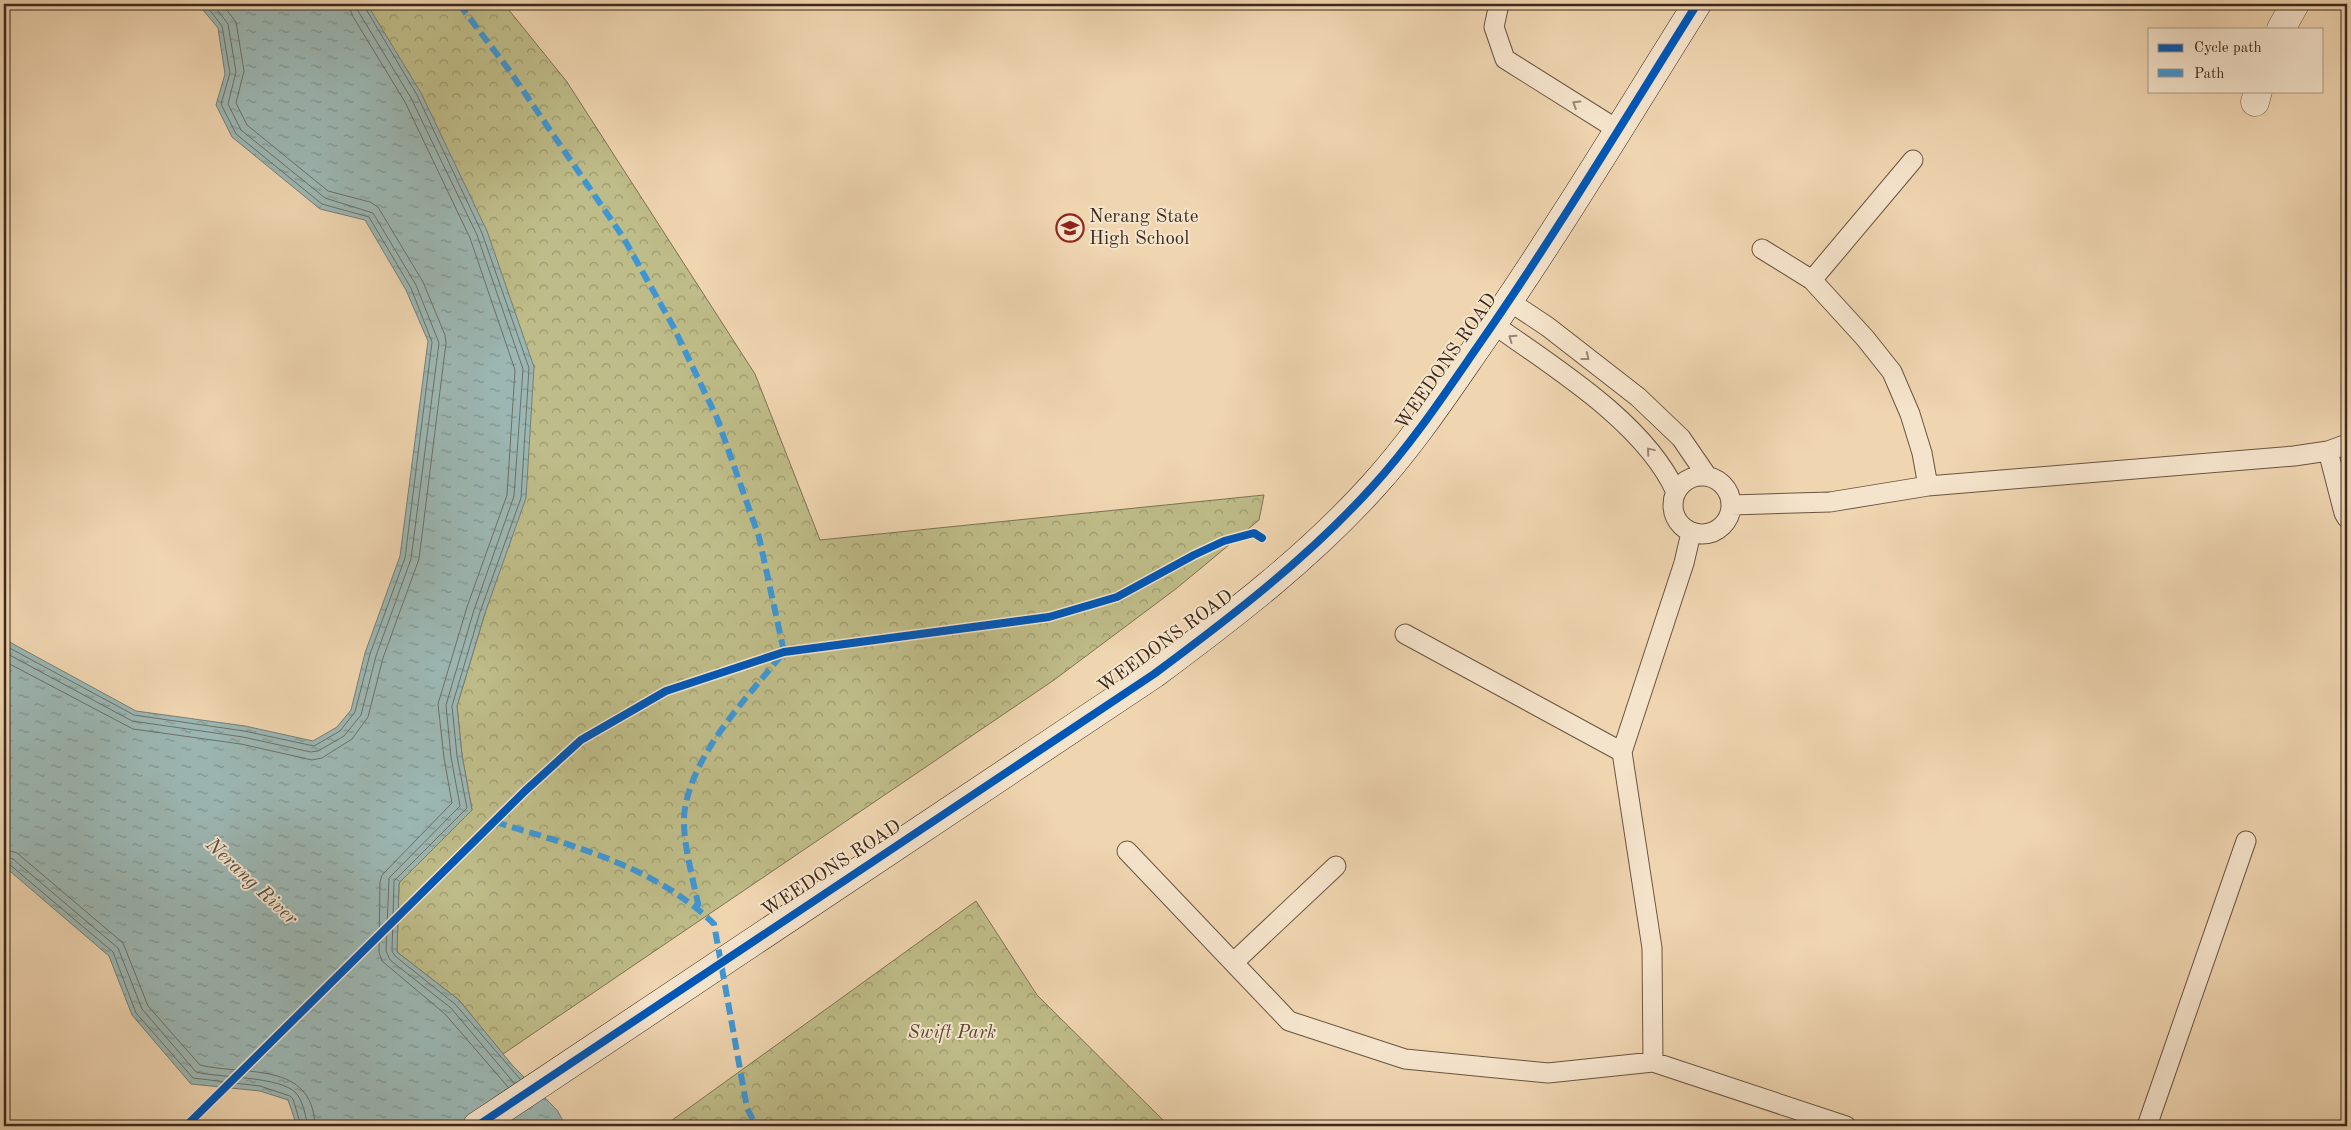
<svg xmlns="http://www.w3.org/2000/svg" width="2351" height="1130" viewBox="0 0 2351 1130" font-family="'Old Standard TT',serif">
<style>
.park{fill:url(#park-crowns);stroke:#7e7252}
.water{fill:url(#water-ripples);stroke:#767e77}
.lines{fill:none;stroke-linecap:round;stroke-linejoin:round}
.shore{stroke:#6c7068;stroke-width:1}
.lane-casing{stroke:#6a5441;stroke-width:21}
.street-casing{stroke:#6a5441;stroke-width:29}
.secondary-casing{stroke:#3d291c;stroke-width:29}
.lane{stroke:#f5e4cc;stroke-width:19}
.street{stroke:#f5e4cc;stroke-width:28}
.secondary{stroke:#f5e4cc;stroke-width:28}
.quiet{stroke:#3f96d4;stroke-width:6;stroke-dasharray:12 6;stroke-linecap:butt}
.cycleway-casing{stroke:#f5e4cc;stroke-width:11}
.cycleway{stroke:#0057b8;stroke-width:8}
.oneway{stroke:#998674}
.labels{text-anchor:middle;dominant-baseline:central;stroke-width:4;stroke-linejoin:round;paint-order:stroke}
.poi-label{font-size:19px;fill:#3d291c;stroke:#f5e4cc;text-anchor:start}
.street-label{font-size:19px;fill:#3d291c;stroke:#f5e4cc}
.park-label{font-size:19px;font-style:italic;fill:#574632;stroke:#f5e4cc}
.water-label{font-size:20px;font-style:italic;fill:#554c42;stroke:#f5e4cc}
</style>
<defs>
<pattern id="park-crowns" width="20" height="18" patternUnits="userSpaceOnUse" patternTransform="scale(1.25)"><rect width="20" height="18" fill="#bebc88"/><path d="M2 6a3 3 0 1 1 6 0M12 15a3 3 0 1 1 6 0" fill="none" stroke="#9c996e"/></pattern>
<pattern id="water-ripples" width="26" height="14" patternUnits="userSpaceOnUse" patternTransform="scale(1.25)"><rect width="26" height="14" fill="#9cb7b3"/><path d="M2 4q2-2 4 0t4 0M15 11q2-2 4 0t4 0" fill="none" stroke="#809591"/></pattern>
</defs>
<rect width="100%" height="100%" fill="#efd5b0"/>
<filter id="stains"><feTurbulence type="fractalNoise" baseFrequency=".004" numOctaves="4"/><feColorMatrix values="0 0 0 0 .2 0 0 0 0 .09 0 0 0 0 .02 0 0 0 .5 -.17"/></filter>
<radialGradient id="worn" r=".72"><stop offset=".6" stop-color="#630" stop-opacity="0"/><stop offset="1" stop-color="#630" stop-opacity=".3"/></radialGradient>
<path class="park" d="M367 4H504L567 82 755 374 820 540 1264 495 1259 520 1177 588 1054 680 503 1054 459 1000 397 952 399 883 472 810 462 755 457 706 485 613Z
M976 901 1037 995 1169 1126H664Z"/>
<path class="water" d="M198 4H367L421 93 487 231 534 367 526 498 485 613 457 706 462 755 472 810 399 883 397 952 459 1000 513 1066 557 1110 566 1126H297L288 1100 260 1091 191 1084 132 1015 109 956 4 866V639L136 711 245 726 313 741 337 727 351 710 365 653 400 556 428 341 406 290 365 220 320 209 232 137 216 105 225 74 218 28Z"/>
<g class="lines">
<path class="shore" d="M349 4 352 15 405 102 470 238 515 370 507 495 467 607 438 704 444 758 452 803 382 875 380 882 379 952 382 961 445 1014 508 1087
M357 4 358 11 411 98 477 235 523 369 514 496 474 610 446 705 451 757 460 806 389 878 386 951 390 960 451 1008 514 1083
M363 4 417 95 482 233 529 368 521 498 480 612 452 706 457 756 467 808 394 881 392 951 395 956 455 1004 520 1079
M4 645 134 715 244 731 314 746 340 731 355 712 370 654 405 558 432 342 411 288 369 217 322 204 236 134 221 104 230 73 222 26 205 4
M4 652 132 721 243 737 311 752 318 751 344 736 361 715 376 656 411 559 439 343 416 285 373 213 325 198 241 130 228 104 236 72 228 24 213 4
M4 661 133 729 241 744 312 760 322 758 352 739 368 717 383 658 419 559 446 343 445 335 423 282 378 207 370 202 328 191 247 125 236 103 244 71 236 22 222 4
M4 849 17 853 123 943 148 1006 200 1065C244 1076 313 1060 315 1126
M4 857 13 859 118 948 142 1009 196 1072C219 1078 280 1076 296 1093 302 1099 307 1118 307 1126
M4 863 9 864 113 952 136 1013 193 1078 260 1086 290 1096 293 1099 301 1126"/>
<g class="lane-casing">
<path id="lane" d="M1499 4 1494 27 1505 59 1618 130
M1762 249 1812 280 1865 338 1892 372 1910 414 1922 453 1928 486
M1812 280 1913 160
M1509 301 1548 327 1638 397 1681 438 1707 476
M1493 324C1554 367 1645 423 1676 492
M2328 451 2344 513 2347 518
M1673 505a29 29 0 1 1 58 0a29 29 0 1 1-58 0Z
M1732 505 1830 502 1928 486 2294 456 2328 451 2347 444
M1405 634 1622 752
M1127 851 1289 1021 1405 1059 1548 1073 1653 1062 1846 1126
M1234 962 1336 866
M1653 1062 1652 948 1622 752 1684 563 1691 533
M2147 1126 2246 841"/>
</g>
<g class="street-casing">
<path id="street" d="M2281 29 2295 4
M2255 102 2258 91"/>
</g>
<g class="secondary-casing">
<path id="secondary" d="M477 1126 1154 674C1231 617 1309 557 1373 486 1413 442 1446 392 1480 343 1557 232 1626 117 1697 4"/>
</g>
<use href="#lane" class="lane"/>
<use href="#street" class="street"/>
<use href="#secondary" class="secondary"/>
<path class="quiet" d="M459 4 509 70 623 237 673 326 717 418 759 537 784 652C748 697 695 750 685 808 680 836 694 881 699 909
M495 822C571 845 655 866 714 924L747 1108 756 1126"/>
<g class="cycleway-casing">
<path id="cycleway" d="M186 1126 525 791 581 740 666 691 784 652 1049 617 1117 597 1194 555 1224 541 1254 533 1262 538
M477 1126 1154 674C1231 617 1309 557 1373 486 1413 442 1446 392 1480 343 1557 232 1626 117 1697 4"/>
</g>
<use href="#cycleway" class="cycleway"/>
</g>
<defs><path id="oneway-chevron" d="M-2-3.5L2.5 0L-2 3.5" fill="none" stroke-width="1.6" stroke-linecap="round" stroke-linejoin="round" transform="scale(1.25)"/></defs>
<g class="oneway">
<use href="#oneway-chevron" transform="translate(1576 104) rotate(-148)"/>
<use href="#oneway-chevron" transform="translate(1512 338) rotate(-145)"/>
<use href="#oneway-chevron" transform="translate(1586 357) rotate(38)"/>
<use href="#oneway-chevron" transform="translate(1650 451) rotate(-130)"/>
</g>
<defs>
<g id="school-ring" transform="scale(1.4375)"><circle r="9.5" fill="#f5e4cc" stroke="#8f2418" stroke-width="1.5"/><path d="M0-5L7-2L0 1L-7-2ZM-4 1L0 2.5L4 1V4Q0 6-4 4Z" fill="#8f2418"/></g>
</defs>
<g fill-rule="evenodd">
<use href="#school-ring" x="1070" y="228"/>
</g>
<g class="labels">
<g class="poi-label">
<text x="1089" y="217">Nerang State<tspan x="1089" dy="22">High School</tspan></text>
</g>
<g class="street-label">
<text transform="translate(1447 362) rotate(-55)">WEEDONS ROAD</text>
<text transform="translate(1166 642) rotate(-36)">WEEDONS ROAD</text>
<text transform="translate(832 869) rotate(-33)">WEEDONS ROAD</text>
</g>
<g class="park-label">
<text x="952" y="1033">Swift Park</text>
</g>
<g class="water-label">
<text transform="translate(251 882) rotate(43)">Nerang River</text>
</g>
</g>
<rect width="2351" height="1130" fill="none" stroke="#efd5b0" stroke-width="20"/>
<rect x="5" y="5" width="2341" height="1120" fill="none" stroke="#3d291c" stroke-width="2.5"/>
<rect x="10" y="10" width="2331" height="1110" fill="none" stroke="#3d291c"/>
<rect x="2148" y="28" width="175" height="65" fill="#f5e4cc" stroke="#ab9986"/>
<rect x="2158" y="44" width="25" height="8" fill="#0057b8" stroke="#ab9986"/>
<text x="2194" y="52" font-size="15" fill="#3d291c">Cycle path</text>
<rect x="2158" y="69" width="25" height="8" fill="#3f96d4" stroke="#ab9986"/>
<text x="2194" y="78" font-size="15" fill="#3d291c">Path</text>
<rect width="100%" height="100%" filter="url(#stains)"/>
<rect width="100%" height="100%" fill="url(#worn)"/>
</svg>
